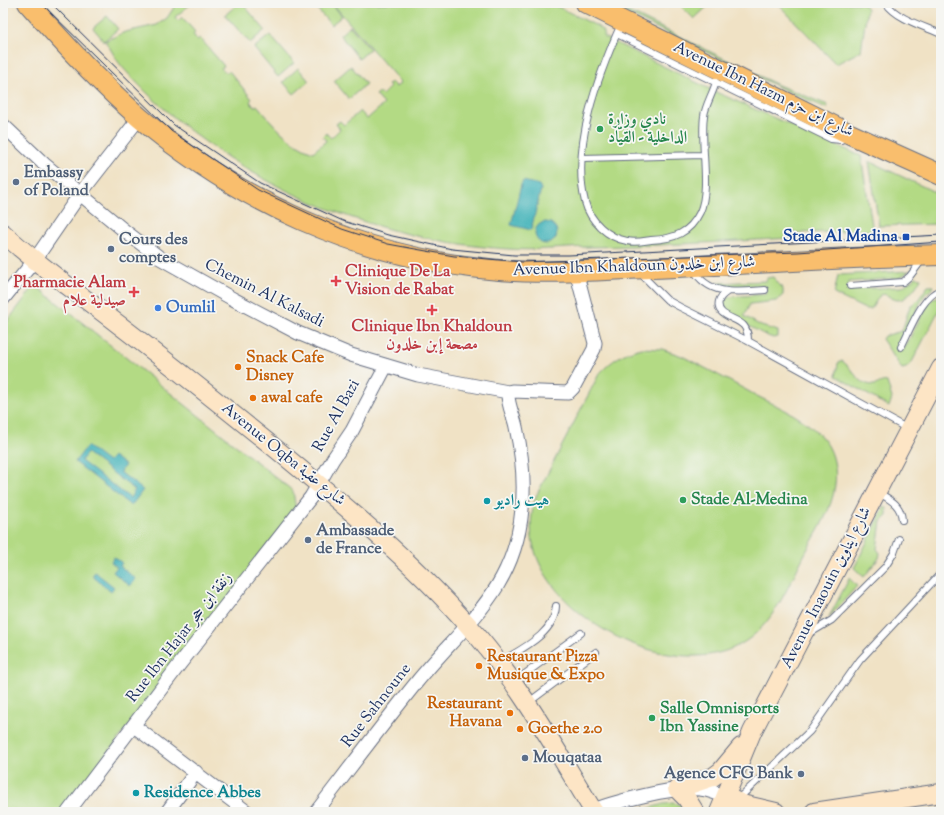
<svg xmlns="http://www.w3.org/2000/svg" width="944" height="815" viewBox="0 0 944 815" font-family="'Sorts Mill Goudy',Amiri,serif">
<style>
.green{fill:#b3da84;stroke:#678471}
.water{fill:#43b3b9;stroke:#2f718c;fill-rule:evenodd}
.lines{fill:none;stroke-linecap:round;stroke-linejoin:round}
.lane-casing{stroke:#666e82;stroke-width:8}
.street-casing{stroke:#666e82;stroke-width:15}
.secondary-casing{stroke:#666e82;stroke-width:20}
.primary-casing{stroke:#666e82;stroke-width:22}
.lane{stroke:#fff;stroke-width:6}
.street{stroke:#fff;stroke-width:13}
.secondary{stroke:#fde5c5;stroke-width:18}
.primary{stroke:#f9be6d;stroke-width:20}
.tram{stroke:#1b2f5e;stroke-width:1}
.leisure-dot{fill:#2e9e5b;stroke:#f6f6f2;stroke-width:1.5}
.service-dot{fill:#5c6f8a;stroke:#f6f6f2;stroke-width:1.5}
.transit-dot{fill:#1a4fb4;stroke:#f6f6f2;stroke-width:1.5}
.health-dot{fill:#e0444e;stroke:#f6f6f2;stroke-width:1.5}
.shop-dot{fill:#3f7fe0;stroke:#f6f6f2;stroke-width:1.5}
.food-dot{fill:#e8710a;stroke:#f6f6f2;stroke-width:1.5}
.culture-dot{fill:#0f9aa8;stroke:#f6f6f2;stroke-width:1.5}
.labels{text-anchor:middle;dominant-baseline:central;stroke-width:3.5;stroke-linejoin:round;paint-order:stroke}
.street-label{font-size:16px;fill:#1b2f5e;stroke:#f6f6f2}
.leisure-label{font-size:16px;font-weight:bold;fill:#27864d;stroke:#f6f6f2;text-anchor:start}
.service-label{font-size:16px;font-weight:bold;fill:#4e5e75;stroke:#f6f6f2;text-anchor:start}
.transit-label{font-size:16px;font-weight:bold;fill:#164399;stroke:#f6f6f2;text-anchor:end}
.health-label{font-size:16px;font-weight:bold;fill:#be3a42;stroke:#f6f6f2;text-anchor:start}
.shop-label{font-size:16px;font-weight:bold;fill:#366cbe;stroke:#f6f6f2;text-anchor:start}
.food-label{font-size:16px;font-weight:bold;fill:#c56008;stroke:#f6f6f2;text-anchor:start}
.culture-label{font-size:16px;font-weight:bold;fill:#0d838f;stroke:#f6f6f2;text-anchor:start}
</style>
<rect width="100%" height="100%" fill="#f6f6f2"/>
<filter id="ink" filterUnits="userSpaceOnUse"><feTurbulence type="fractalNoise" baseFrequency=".025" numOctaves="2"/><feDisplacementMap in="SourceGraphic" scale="8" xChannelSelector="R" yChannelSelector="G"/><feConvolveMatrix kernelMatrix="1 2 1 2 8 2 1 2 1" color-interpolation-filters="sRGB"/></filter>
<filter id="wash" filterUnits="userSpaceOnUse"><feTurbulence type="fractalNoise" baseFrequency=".012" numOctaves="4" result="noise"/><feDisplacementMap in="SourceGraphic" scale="16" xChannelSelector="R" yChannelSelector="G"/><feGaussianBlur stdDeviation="0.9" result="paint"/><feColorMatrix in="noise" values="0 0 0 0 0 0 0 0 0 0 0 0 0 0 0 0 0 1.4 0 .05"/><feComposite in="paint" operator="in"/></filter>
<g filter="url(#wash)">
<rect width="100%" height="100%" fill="#f0e2c5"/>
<path class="green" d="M177 3H192L175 17 178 21 182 17 195 32 193 34 197 40 200 38 224 66 221 68 226 73 229 71 252 99 250 101 254 107 257 105C274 125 288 143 313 152L326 141 323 136 326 133 331 138 340 129 336 124 340 121 344 125 360 111 367 119 384 104 376 95 379 92 382 95 390 87 388 85 391 82 396 87 401 83 332 3H550L597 26 604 32V37L718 93 861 156 873 231 791 233V238C723 242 655 246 587 247 561 248 534 251 508 249 364 240 221 177 124 69 116 61 112 50 105 41L125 32 157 25 167 18Z
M239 3H242L265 30 250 43 225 15Z
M312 3H331L342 16 331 25Z
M605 3 615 5 778 85 828 105 827 108 793 94Z
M678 3H711L694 19Z
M777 3H863L867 9 861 51 836 64Z
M107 16 118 29 104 41 93 28Z
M350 26 370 49 359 59 340 35Z
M270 35 294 63 278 77 254 48Z
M351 66 366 84 349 99 334 81Z
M298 68 309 81 294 94 283 82Z
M869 161 941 195V224L879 226Z
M910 271 899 278 849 282V289L902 287 916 277 921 278C919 284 906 301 898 300 891 300 887 292 880 295L871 309H865L834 294 838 275Z
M773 277 783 289V295L776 301 750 304 744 316 761 326 778 331V337L774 338C765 337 725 313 722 305L724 300 729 297 766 294V286L727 288 716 283 766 281 767 278Z
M35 285 293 491 296 510 62 812H3V327Z
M928 286H934L933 288 925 294 897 348 903 351 929 301 941 295V306L911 364 906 368 902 369 882 339 884 336 902 331 910 306 917 301Z
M642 348 662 349 682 356C707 369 732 382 757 396 781 408 808 419 825 441 834 453 837 470 835 485 832 509 819 529 807 550 790 581 776 621 746 641 679 686 554 623 534 548 529 530 531 513 536 496L599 374C612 360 624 352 642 348Z
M842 361C853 368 857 384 872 385 878 386 881 380 887 382L892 398 889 407 836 376 838 363Z
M885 506 887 509V516L881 521 877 549 880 553 879 558 864 577 854 568Z
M849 578 857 586 829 617 849 579Z
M673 803 681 805 690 812H637L663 804Z"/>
<path class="water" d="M523 181 539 185 541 189 531 230 511 225 521 185Z
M535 233a11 11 0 1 1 22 0a11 11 0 1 1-22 0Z
M87 446 108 462 113 456 125 465 120 472 143 490 131 506 75 462ZM87 453 135 490 130 498 81 461Z
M114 557 122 563 120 566 136 579 130 586 113 572 117 567 111 562Z
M95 572 114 587 111 591 92 576Z"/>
</g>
<g filter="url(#ink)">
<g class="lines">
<g class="lane-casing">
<path id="lane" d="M886 3C897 19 923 26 941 34
M621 24C598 76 571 146 585 202 590 221 608 238 627 241 635 243 644 241 651 240 674 239 690 233 700 212 711 187 700 145 704 116 705 106 713 93 716 82
M617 34 831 139 841 140 846 138
M582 158 703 155
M693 269C709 297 738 292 765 290
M640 273 667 300 680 307 748 341 908 429
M850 286 903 282 910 276 922 260
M727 292C724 294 720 297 719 301 715 317 737 317 744 326 748 331 748 336 748 341
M901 347C910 330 922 295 941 290
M879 493C891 500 901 505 902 520
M807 635 832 620 885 567 894 553 899 539
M500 662C521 649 555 634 556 606
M514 682 581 633
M529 702 596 652
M738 799 810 731 860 660 941 573"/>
</g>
<g class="street-casing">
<path id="street" d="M3 125 44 164 126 232 160 258 233 299 298 333 351 355 418 375 508 392 512 391 568 393 573 388 594 349 595 343 576 271
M3 299 34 261 80 194 140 117
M134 726 247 812
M68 812 179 665 311 497 333 459 352 431 386 366
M167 812 196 772
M316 812C349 769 382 725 416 683 464 624 515 591 522 509 525 482 522 454 516 427 514 416 507 404 508 392
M589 812C612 802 676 786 700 789 709 790 717 793 726 797"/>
</g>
<g class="secondary-casing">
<path id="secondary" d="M3 233C39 266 79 294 118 324 172 365 224 407 276 449 343 504 410 559 468 625 518 681 555 748 594 812
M726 797 746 805 776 812
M695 812 687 799 677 789 713 777 721 771 741 747
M719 812 752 732 941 368
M814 812 941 793"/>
</g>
<g class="primary-casing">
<path id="primary" d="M28 3C63 43 100 83 140 118 239 202 360 257 489 269 543 275 597 270 650 268 747 264 844 257 941 255
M586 3 850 134 941 175"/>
</g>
<use href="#lane" class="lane"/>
<use href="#street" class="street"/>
<use href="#secondary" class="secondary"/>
<use href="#primary" class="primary"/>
<path class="tram" d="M41 3 171 131 258 190 342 229 388 244 454 256 522 262 798 252 941 242
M51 3 174 125 260 183 343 221 388 235 452 249 514 255H569L941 235"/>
</g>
</g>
<g class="leisure-dot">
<circle cx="600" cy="129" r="4"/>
<circle cx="683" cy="500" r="4"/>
<circle cx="652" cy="718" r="4"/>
</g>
<g class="service-dot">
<circle cx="16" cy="182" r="4"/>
<circle cx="111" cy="249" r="4"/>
<circle cx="308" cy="540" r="4"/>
<circle cx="525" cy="758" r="4"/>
<circle cx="801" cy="774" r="4"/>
</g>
<rect class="transit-dot" x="902" y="233" width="8" height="8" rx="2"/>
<g class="health-dot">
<path d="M334 275h4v4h4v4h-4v4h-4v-4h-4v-4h4z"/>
<path d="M132 286h4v4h4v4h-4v4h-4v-4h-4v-4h4z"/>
<path d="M430 304h4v4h4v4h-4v4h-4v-4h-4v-4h4z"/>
</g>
<circle class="shop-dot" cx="158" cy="308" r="4"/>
<g class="food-dot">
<circle cx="238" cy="367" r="4"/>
<circle cx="253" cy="398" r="4"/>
<circle cx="479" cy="666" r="4"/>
<circle cx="510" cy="713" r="4"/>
<circle cx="520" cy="729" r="4"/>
</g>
<g class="culture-dot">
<circle cx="487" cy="501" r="4"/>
<circle cx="136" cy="793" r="4"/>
</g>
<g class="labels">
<g class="street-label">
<text transform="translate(763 90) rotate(26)">Avenue Ibn Hazm شارع ابن حزم</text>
<text transform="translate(634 267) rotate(-2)">Avenue Ibn Khaldoun شارع ابن خلدون</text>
<text transform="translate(264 294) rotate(27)">Chemin Al Kalsadi</text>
<text transform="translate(337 416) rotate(-61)">Rue Al Bazi</text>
<text transform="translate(283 455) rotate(39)">Avenue Oqba شارع عقبة</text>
<text transform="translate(827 588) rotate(-63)">Avenue Inaouin شارع ايناوين</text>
<text transform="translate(180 638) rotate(-52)">Rue Ibn Hajar زنقة ابن حجر</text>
<text transform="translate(377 706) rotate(-52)">Rue Sahnoune</text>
</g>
<g class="leisure-label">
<text x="608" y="120">نادي وزارة<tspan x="608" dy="18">الداخلية - القيّاد</tspan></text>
<text x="691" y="500">Stade Al-Medina</text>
<text x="660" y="709">Salle Omnisports<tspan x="660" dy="18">Ibn Yassine</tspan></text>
</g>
<g class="service-label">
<text x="24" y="173">Embassy<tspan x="24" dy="18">of Poland</tspan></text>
<text x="119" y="240">Cours des<tspan x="119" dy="18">comptes</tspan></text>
<text x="316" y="531">Ambassade<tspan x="316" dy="18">de France</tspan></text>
<text x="533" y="758">Mouqataa</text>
<text x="793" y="774" text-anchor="end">Agence CFG Bank</text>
</g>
<g class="transit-label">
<text x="898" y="237">Stade Al Madina</text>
</g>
<g class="health-label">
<text x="345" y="272">Clinique De La<tspan x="345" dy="18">Vision de Rabat</tspan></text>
<text x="126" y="283" text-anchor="end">Pharmacie Alam<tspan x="126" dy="18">صيدلية علام</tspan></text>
<text x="432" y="327" text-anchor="middle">Clinique Ibn Khaldoun<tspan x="432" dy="18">مصحة إبن خلدون</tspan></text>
</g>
<g class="shop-label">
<text x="166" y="308">Oumlil</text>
</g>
<g class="food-label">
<text x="246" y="358">Snack Cafe<tspan x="246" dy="18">Disney</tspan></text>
<text x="261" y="398">awal cafe</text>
<text x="487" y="657">Restaurant Pizza<tspan x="487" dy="18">Musique &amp; Expo</tspan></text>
<text x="502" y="704" text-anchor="end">Restaurant<tspan x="502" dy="18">Havana</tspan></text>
<text x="528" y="729">Goethe 2.0</text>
</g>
<g class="culture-label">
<text x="495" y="501">هيت راديو</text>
<text x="144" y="793">Residence Abbes</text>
</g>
</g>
<rect width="944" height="815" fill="none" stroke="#f6f6f2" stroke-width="16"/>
</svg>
